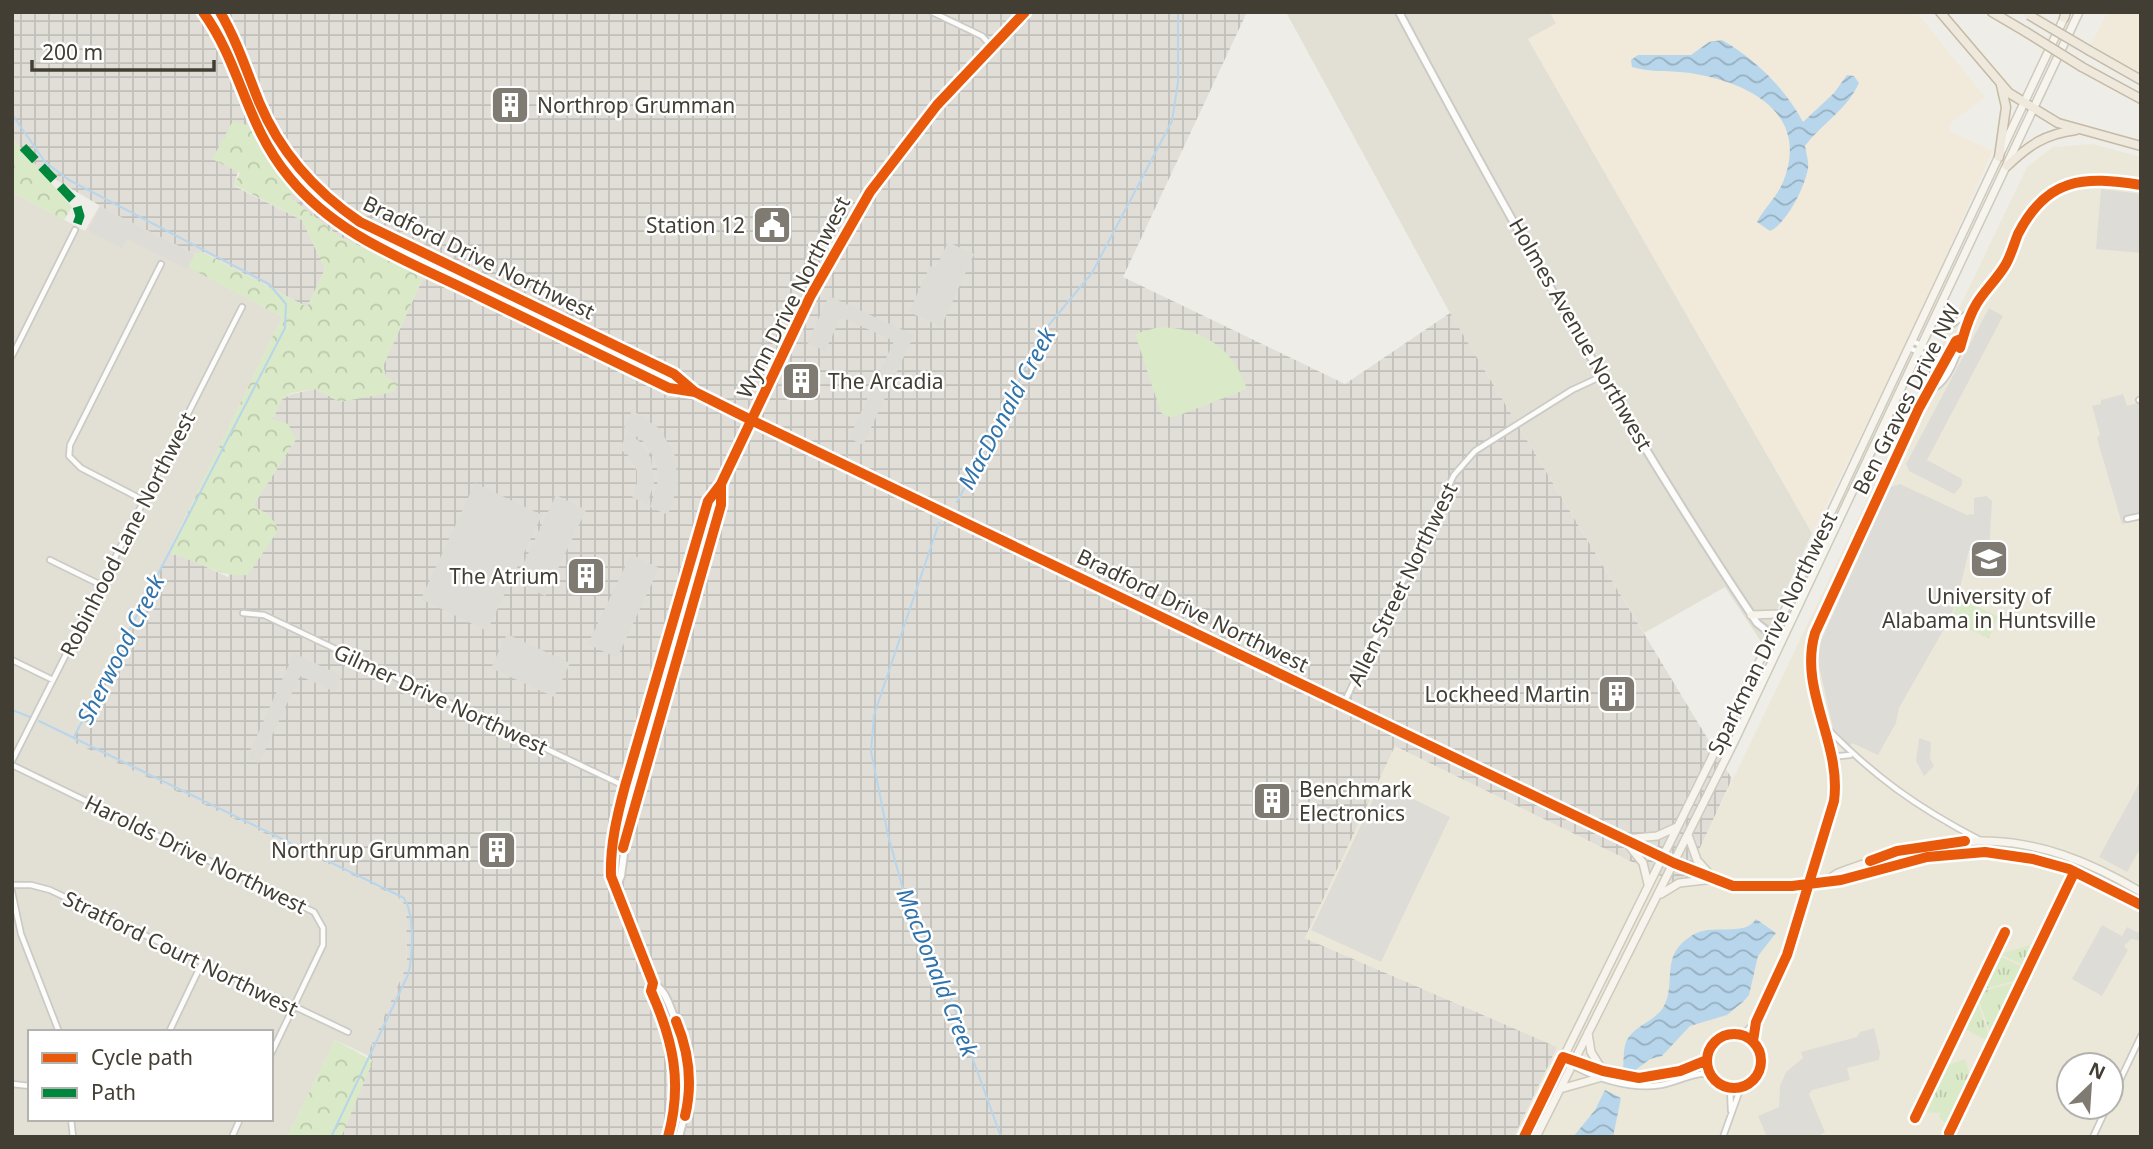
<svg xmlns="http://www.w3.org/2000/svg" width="2153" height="1149" viewBox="0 0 2153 1149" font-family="'Noto Sans',sans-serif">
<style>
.residential{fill:#e2dfd4;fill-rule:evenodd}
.commercial{fill:#f1e9da}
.industrial{fill:url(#industrial-grid)}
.education{fill:#ece8d9;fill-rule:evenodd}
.grass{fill:url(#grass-tufts)}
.forest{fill:url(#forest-crowns)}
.pitch{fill:#dae9c7}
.parking{fill:#dddcd7}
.water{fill:url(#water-waves)}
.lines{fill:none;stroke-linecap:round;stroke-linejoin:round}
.stream{stroke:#b8d6eb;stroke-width:2}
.minor-casing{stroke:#cccac5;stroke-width:8}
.tertiary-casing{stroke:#cccac5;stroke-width:10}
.secondary-casing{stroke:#cdcabe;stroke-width:10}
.trunk-casing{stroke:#c5baa3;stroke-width:11}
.minor{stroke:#fcfcfb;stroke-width:4.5}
.tertiary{stroke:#fcfcfb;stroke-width:6}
.secondary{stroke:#f6f4ed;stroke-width:7}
.trunk{stroke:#eee8dd;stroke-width:8}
.secondary-bridge-casing{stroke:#cdcabe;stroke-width:10;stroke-linecap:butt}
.trunk-bridge-casing{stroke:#c5baa3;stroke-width:11;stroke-linecap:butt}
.secondary-bridge{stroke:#f6f4ed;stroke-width:7}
.trunk-bridge{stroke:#eee8dd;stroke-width:8}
.quiet{stroke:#00873e;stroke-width:9;stroke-dasharray:18 9;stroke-linecap:butt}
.cycleway-casing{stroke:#fff;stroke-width:15}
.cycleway{stroke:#e8590c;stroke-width:10}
.labels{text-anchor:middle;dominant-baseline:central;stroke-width:5;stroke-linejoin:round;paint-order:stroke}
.poi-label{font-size:21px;fill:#433e34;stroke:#fff;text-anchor:end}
.street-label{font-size:21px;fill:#433e34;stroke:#fff}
.water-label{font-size:23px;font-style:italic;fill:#3174ab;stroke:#fff}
</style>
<defs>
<pattern id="industrial-grid" width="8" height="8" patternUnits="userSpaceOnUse" patternTransform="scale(1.75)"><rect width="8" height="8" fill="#e1ded8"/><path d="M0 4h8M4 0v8" fill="none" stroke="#c2c0ba"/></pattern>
<pattern id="grass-tufts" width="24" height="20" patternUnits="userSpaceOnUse" patternTransform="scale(1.75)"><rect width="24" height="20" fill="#dae9c7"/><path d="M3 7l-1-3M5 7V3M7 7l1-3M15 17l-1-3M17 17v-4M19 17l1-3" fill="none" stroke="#bcc9ac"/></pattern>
<pattern id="forest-crowns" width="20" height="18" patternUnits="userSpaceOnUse" patternTransform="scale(1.75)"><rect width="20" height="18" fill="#dae9c7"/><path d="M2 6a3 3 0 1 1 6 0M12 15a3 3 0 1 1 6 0" fill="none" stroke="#bcc9ac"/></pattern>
<pattern id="water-waves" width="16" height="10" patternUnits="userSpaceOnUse" patternTransform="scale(1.75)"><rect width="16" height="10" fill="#b8d6eb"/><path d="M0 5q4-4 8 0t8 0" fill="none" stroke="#97afbf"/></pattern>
</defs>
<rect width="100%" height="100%" fill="#eeede7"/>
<path class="residential" d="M1286 12H1550L1557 23 1528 39 1812 533 1762 643 1725 587 1644 633 1450 313Z
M12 192 85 231 100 205 195 254 189 267 282 317 168 553 71 741 398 897 406 906 407 965 367 1055 335 1040 287 1137H12ZM30 1032H271V1119H30Z"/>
<path class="commercial" d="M1550 12H1916L1985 97 1950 123 1949 131 1992 151 1923 309 1812 533 1528 39 1556 24Z
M2108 12H2141V73L2091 44Z"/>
<path class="industrial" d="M12 12H1247L1123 277 1345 384 1450 313 1732 779 1700 848 1685 888 1395 747 1305 938 1558 1047 1514 1137H341L372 1061 367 1055 407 965 406 906 398 897 71 741 168 553 187 558 228 577 269 515 253 506 296 439 273 419 281 400 292 394 316 389 340 402 386 377 383 366 424 276 340 237 310 215 289 196 294 192 277 171 250 126 234 186 302 220 325 269 307 307 203 252 195 254 109 211 41 171 12 138Z"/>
<path class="education" d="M2093 144 2141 157V1137H1514L1557 1047 1305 938 1395 746 1685 888 1700 848 2027 167 2053 147ZM2069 1065H2111V1107H2069Z"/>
<path class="grass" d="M1959 599 1998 616 1989 638 1950 621Z
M2030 945 2033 957 2028 967 2000 954Z
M1997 955 2027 969 2022 979 1980 990Z
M2021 981 1994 1037 1992 1038 1977 995 1979 992Z
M1976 998 1990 1039 1989 1041 1961 1027Z
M1965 1059 1972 1081 1950 1127 1939 1117 1941 1113 1920 1112 1942 1067Z"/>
<path class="forest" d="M233 121 250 126 277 171 294 192 289 196 340 237 424 276 383 366 386 377 398 384 394 392 340 402 316 389 292 393 281 400 273 419 288 424 296 439 253 506 269 515 279 529 248 575C218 578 198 560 168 553L282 317 188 267 195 254 202 252 307 307 325 269 302 220 234 185 240 173 212 159Z
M12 138 72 207 64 220 12 192Z
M335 1040 373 1061 341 1137H287Z"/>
<path class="pitch" d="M1159 327C1202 328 1233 347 1247 389L1172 418 1161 413 1135 334Z"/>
<path class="parking" d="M2101 189 2141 194V253L2096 249Z
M100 207 194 254 187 269 127 239 122 248 88 231Z
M948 242 974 254 941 327 909 312 930 266 936 268Z
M829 296 914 335 863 445 849 438 894 341 841 317 825 351 807 343Z
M1989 308 2003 316 1927 460 1962 479V485L1954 494 1909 471 1906 464Z
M2123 394 2127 406 2141 402V512L2129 515 2130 522 2122 524 2097 438 2100 434 2092 406 2101 404V400Z
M632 410 660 429 675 456 678 484 668 515 650 507 658 481 656 461 643 441 624 428Z
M627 433 639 441 651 458 654 483 647 505 632 497 637 483V471L629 456 620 449Z
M475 483 542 515 487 631 421 599Z
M1900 484 1967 515 1974 514V498L1986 496 1992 501 1989 552 1969 550 1957 600 1948 622 1899 708 1896 723 1878 755 1852 743 1850 746 1833 728 1817 657 1820 643 1890 487Z
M556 495 586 510 545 596 515 581Z
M631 554 659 568 617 658 588 644Z
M507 634 570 663 554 697 491 668Z
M294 653 342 676 335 692 300 676 259 763 247 758Z
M1919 738 1931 742 1930 758 1934 766 1924 776 1916 761Z
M2141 780V847L2127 872 2099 857Z
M1381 783 1450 817 1381 962 1311 930Z
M2102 925 2122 936 2127 927 2141 934V941L2131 939 2124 946 2128 950 2102 996 2072 979Z
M1874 1028 1880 1053 1879 1060 1847 1068 1850 1080 1812 1090 1809 1094 1825 1132 1817 1137H1767L1758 1116 1779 1107 1780 1086 1786 1072 1803 1058 1801 1052 1857 1037 1860 1032Z"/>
<path class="water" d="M1722 40C1755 59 1785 88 1803 122L1834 93 1847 75 1854 76 1859 83C1846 111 1823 122 1805 146 1806 153 1809 162 1808 168 1805 187 1787 223 1770 231L1757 222C1765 207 1777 197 1783 182 1811 113 1748 82 1690 73 1671 70 1651 73 1632 67L1631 60 1638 55H1691L1709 42Z
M1756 919 1776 933 1758 956 1749 995 1743 1002 1727 1015 1690 1026 1662 1056 1650 1059 1633 1072 1623 1069C1624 1061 1623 1050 1626 1042 1634 1024 1657 1022 1665 1004 1676 979 1660 956 1691 936 1711 922 1744 938 1756 919Z
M1605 1090 1621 1098 1613 1137H1573L1595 1110Z"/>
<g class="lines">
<path class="stream" d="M12 114 45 162 69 180 269 284 286 304 285 328 74 737
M957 502 1014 393 1038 338 1092 273 1172 121 1178 82V12
M939 523 874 715 871 751 888 835 907 904 936 957 1001 1137
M12 710 30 717
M39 721 404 898C415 916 413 955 408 975L331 1137"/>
<g class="minor-casing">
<path id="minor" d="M932 12 982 36 992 47
M1939 312 1945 321 1953 324 1972 310
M1912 341C1929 349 1945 352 1947 372
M1909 348 1939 360 1957 355
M12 356 75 230
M1928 358 1933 366V379
M1930 390C1949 384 1958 353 1962 337 1968 310 1988 290 2003 268 2010 258 2013 245 2019 234 2047 177 2084 176 2141 185
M2139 400 2141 399
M143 500 81 468 69 456 70 445 161 264
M2127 519 2141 516
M50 560 99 584
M243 613 264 615 637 792
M12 660 53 680
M1344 703 1454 475 1475 451 1572 390 1602 376
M1824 725C1873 776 1918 808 1980 840
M1831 757 1850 755
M12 761 242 307
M12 765 314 912 323 928V945L271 1054
M12 885H31L50 890 348 1032
M12 892 21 934 59 1032
M169 1032 202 963
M1707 1061a27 27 0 1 1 54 0a27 27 0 1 1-54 0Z
M1742 1035 1756 1022
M1753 1041 1756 1022 1787 955 1834 801C1842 743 1798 690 1815 633L1919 408 1956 341 1961 339
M1563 1057 1573 1062 1575 1067C1601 1080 1631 1090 1661 1085 1678 1082 1693 1072 1710 1074
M1574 1062 1578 1060C1614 1078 1673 1089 1707 1060
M12 1084 30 1086
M1730 1088 1731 1111
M2111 1099 2141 1036
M71 1119 73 1137
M232 1137 240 1119
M1723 1137 1741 1087
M2093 1137 2107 1107"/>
</g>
<g class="tertiary-casing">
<path id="tertiary" d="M1399 12C1510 220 1626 428 1757 623L1781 642
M617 885 621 876 628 824 721 505V486
M653 983C665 990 668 1002 673 1014 691 1057 692 1092 679 1137
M668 1137C683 1083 673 1040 651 991L653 983 611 876C610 845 617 816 625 786L708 501 721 484 810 297 870 192 937 105 1025 12"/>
</g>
<g class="secondary-casing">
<path id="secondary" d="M203 12C241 64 245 124 289 177 335 234 403 259 467 290 534 323 602 355 669 388L694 392
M220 12C237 41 247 71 259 102 282 158 325 202 377 232L674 374 695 392 751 420 1674 863 1733 886H1792
M1751 615 1783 614
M1625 839 1657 836 1677 827
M1627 843 1643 863 1648 884
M1829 879 1838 873C1955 829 2030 826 2141 892
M1823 880C1830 879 1837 881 1844 879 1872 873 1899 862 1927 857 2005 842 2074 866 2141 905
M1661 894 1679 883 1714 879 1697 860 1688 835
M1588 1033 1591 1052 1603 1071
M1560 1089 1599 1078
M1524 1137 1784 612 2065 16
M1536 1137 1733 744 2079 12"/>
</g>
<g class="trunk-casing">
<path id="trunk" d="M1940 12 2009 93 2058 123 2141 146
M1992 12 2026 32
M2064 18 2066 12
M2090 51 2141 80
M2082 67 2141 99
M1999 157 2006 107 2001 85
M2007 166C2029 145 2045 134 2076 130"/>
</g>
<use href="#minor" class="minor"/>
<use href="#tertiary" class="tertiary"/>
<use href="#secondary" class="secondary"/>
<use href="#trunk" class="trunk"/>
<g class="secondary-bridge-casing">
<path id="secondary-bridge" d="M1792 886 1823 880"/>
</g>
<g class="trunk-bridge-casing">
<path id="trunk-bridge" d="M2029 15 2090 51
M2026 32 2082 67"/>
</g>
<use href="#secondary-bridge" class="secondary-bridge"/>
<use href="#trunk-bridge" class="trunk-bridge"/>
<path class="quiet" d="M23 147 76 203 80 216 75 230"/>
<g class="cycleway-casing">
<path id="cycleway" d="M203 12C241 64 245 124 289 177 335 234 403 259 467 290 534 323 602 355 669 388L695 392
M220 12C237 41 247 72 259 102 280 152 316 192 360 222L674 374 695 392 751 420 1674 863 1733 886H1792L1841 880 1927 857 1985 852 2033 859 2069 869 2141 905
M1960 348C1964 334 1968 317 1977 303 1985 290 1998 278 2006 264 2011 255 2014 244 2018 234 2047 177 2084 176 2141 185
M623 848 721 505V484
M1870 861 1897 851 1965 841
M676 1021C689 1052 693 1083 685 1116
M1707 1061a27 27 0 1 1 54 0a27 27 0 1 1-54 0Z
M1753 1041 1756 1022 1787 955 1834 801C1842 743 1798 690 1815 633L1919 408 1956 341 1961 339
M1915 1118 2005 932
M1949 1133 2073 875
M668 1137C683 1083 673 1040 651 991L653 983 611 876C610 845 617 816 625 786L708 501 721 484 810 297 870 192 937 105 1025 12
M1524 1137 1563 1057 1603 1071 1639 1078 1680 1071 1707 1060"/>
</g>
<use href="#cycleway" class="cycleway"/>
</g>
<defs>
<g id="building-square" transform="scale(2.0125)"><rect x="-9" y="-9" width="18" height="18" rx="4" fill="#7f7b73" stroke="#fff"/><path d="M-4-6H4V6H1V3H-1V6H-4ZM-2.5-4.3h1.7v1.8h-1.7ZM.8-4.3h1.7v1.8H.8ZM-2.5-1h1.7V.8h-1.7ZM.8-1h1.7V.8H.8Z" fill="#fff"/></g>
<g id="civic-square" transform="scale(2.0125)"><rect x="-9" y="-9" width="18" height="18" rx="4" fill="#7f7b73" stroke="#fff"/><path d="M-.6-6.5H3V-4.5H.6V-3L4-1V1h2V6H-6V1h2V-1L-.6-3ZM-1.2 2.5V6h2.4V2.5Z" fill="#fff"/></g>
<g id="university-square" transform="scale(2.0125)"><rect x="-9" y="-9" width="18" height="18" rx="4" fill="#7f7b73" stroke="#fff"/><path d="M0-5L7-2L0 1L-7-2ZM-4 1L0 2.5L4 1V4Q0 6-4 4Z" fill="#fff"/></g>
</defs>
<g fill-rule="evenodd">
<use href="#building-square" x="510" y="105"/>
<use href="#civic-square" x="772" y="225"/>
<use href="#building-square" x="801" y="381"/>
<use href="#university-square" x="1989" y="559"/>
<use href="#building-square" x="586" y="576"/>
<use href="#building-square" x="1617" y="694"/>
<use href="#building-square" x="1272" y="801"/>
<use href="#building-square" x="497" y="850"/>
</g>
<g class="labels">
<g class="poi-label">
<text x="537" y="105" text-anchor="start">Northrop Grumman</text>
<text x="745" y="225">Station 12</text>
<text x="828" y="381" text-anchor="start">The Arcadia</text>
<text x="559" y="576">The Atrium</text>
<text x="1989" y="596" text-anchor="middle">University of<tspan x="1989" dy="24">Alabama in Huntsville</tspan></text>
<text x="1590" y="694">Lockheed Martin</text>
<text x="1299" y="789" text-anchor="start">Benchmark<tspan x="1299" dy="24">Electronics</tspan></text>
<text x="470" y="850">Northrup Grumman</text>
</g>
<g class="street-label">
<text transform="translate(479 257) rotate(26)">Bradford Drive Northwest</text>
<text transform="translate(793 297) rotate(-63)">Wynn Drive Northwest</text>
<text transform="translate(1581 334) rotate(60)">Holmes Avenue Northwest</text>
<text transform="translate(1906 399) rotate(-63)">Ben Graves Drive NW</text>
<text transform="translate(127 534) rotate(-63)">Robinhood Lane Northwest</text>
<text transform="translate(1402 584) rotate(-64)">Allen Street Northwest</text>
<text transform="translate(1193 610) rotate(26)">Bradford Drive Northwest</text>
<text transform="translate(1772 633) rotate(-64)">Sparkman Drive Northwest</text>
<text transform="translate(441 699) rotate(25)">Gilmer Drive Northwest</text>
<text transform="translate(196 854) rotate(26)">Harolds Drive Northwest</text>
<text transform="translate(181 953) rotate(26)">Stratford Court Northwest</text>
</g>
<g class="water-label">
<text transform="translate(1006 408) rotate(-62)">MacDonald Creek</text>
<text transform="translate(120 649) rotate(-63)">Sherwood Creek</text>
<text transform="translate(938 972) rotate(68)">MacDonald Creek</text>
</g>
</g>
<rect width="2153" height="1149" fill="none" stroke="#433e34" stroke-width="28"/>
<rect x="28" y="1030" width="245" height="91" fill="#ffffff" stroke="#b4b2ae" stroke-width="2"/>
<rect x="42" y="1053" width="35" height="10" fill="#e8590c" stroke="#b4b2ae" stroke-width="2"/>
<text x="91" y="1065" font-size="21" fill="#433e34">Cycle path</text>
<rect x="42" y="1088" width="35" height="10" fill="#00873e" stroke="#b4b2ae" stroke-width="2"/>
<text x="91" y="1100" font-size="21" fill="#433e34">Path</text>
<g transform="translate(2090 1086) rotate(25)"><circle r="33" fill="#ffffff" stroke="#b4b2ae" stroke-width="2"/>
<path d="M0-5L12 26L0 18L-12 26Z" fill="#7f7b73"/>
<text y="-10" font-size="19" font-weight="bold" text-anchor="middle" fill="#433e34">N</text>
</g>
<path d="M32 60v10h182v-10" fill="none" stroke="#433e34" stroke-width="3.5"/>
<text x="42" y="60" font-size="21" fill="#433e34" stroke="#ffffff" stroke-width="5" paint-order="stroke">200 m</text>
</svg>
